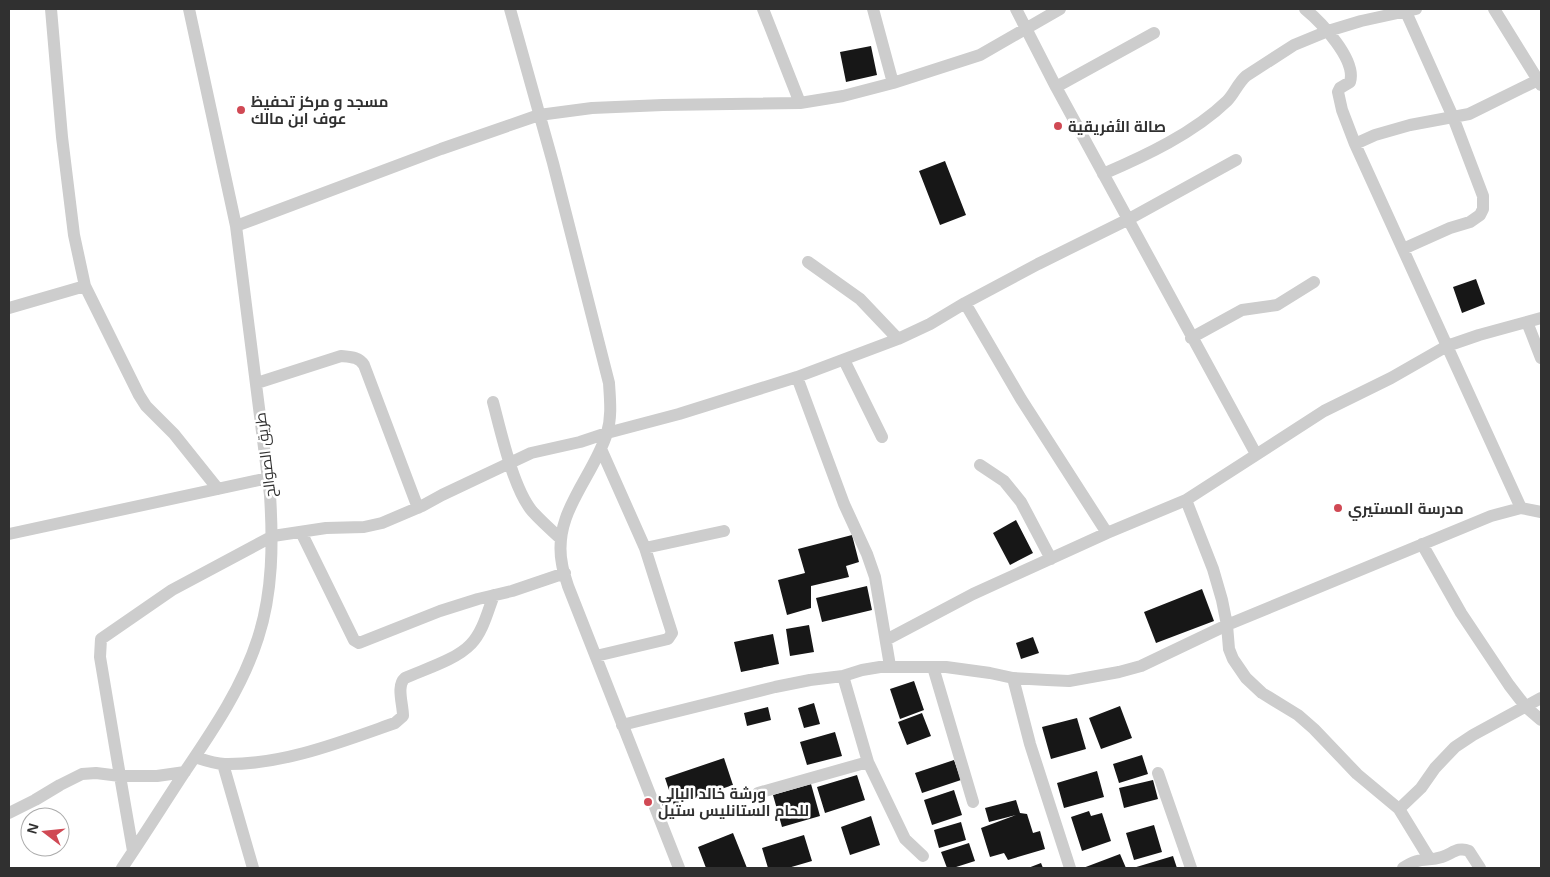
<svg xmlns="http://www.w3.org/2000/svg" width="1550" height="877" viewBox="0 0 1550 877" font-family="Helvetica,Cairo,sans-serif">
<style>
.building{fill:#171717}
.lines{fill:none;stroke-linecap:round;stroke-linejoin:round}
.minor{stroke:#cdcdcd;stroke-width:12}
.poi-dot{fill:#d04954;stroke:#fff;stroke-width:2}
.labels{text-anchor:middle;dominant-baseline:central;stroke-width:5;stroke-linejoin:round;paint-order:stroke}
.poi-label{font-size:15px;font-weight:bold;fill:#303030;stroke:#fff;text-anchor:start}
.street-label{font-size:15px;fill:#303030;stroke:#fff}
</style>
<rect width="100%" height="100%" fill="#fff"/>
<path class="building" d="M871 46 877 75 846 82 840 52Z
M945 161 966 215 940 225 919 171Z
M1476 279 1485 304 1462 313 1453 287Z
M1016 520 1033 553 1010 565 993 533Z
M852 535 859 562 846 566 849 577 811 586V608L787 615 778 580 805 573 798 549Z
M867 586 872 610 822 622 816 598Z
M1202 589 1214 621 1156 643 1144 612Z
M809 625 814 652 790 656 786 629Z
M773 634 779 664 741 672 734 642Z
M1033 637 1039 653 1021 659 1016 643Z
M914 681 924 710 900 719 890 689Z
M814 703 820 724 804 728 798 708Z
M1120 706 1132 738 1101 749 1089 718Z
M768 707 771 720 747 726 744 713Z
M922 713 931 736 907 745 898 722Z
M1077 718 1086 749 1051 759 1042 727Z
M835 732 842 756 807 765 800 742Z
M1142 755 1148 774 1119 783 1113 764Z
M724 758 733 785 674 805 665 778Z
M954 760 961 780 922 793 915 773Z
M1097 771 1104 797 1064 808 1057 783Z
M857 775 865 800 825 813 817 787Z
M1153 780 1158 799 1124 808 1119 788Z
M811 784 820 816 782 827 773 795Z
M954 790 962 815 932 825 924 800Z
M1016 800 1020 813 1027 814 1033 833 1040 831 1045 849 1008 860 1004 853 990 857 981 828 1016 815 989 822 985 808Z
M1089 811 1091 816 1102 813 1111 841 1082 851 1071 817Z
M871 816 880 845 850 855 841 827Z
M961 822 966 840 939 848 934 830Z
M1154 825 1162 852 1134 860 1126 833Z
M733 833 747 868H706L698 847Z
M804 835 812 861 788 868H768L762 848Z
M969 843 975 861 953 868H947L941 852Z
M1120 854 1126 868H1083Z
M1173 856 1177 868H1133Z
M1041 863 1043 868H1028Z"/>
<g class="lines">
<path class="minor" d="M51 9 62 137 74 235 85 286 139 395 146 406 174 434 218 489
M510 9 553 163 609 383C610 400 612 416 607 433 593 478 552 513 562 564 563 571 566 579 568 586L679 868
M763 9 800 103
M873 9 893 83
M1016 9 1056 87 1256 454
M1305 9C1321 22 1357 60 1350 82L1340 88 1338 92 1342 110 1355 144 1447 346 1479 335 1541 318
M1494 9 1541 85
M1056 87 1154 33
M1355 144 1375 135 1410 125 1469 114 1538 80
M1103 174C1145 156 1194 133 1227 101 1234 94 1238 83 1246 76L1294 45 1328 31 1361 21 1416 9
M236 226 441 149 539 115 592 108 663 105 800 103 843 96 893 83 980 55 1060 9
M1403 249 1450 228 1470 222 1480 215 1483 209V196L1453 117 1406 12
M808 262 860 299 898 339
M965 303 1021 399 1107 533
M9 308 85 286
M1527 322 1541 358
M1191 338 1242 310 1277 305 1314 282
M844 360 882 437
M797 377 844 504 867 554 875 577 890 666
M257 383 341 356C351 357 359 357 364 365L418 508
M493 402C501 432 513 488 532 511 541 521 551 530 561 539
M980 465 1004 481 1021 502 1051 559
M301 532 354 640 359 643 440 611 478 599 512 591 565 573
M9 534 268 478
M1422 544 1461 613 1509 685 1526 707 1541 720
M645 548 724 531
M886 640 973 594 1107 533 1186 500
M596 656 668 639 672 633 645 548 601 449
M933 667 973 802
M843 676 868 762 905 839 923 856
M1013 678 1030 744 1070 868
M622 725 775 687 810 680 843 676 862 670 880 667H946L990 673 1013 678 1047 680 1069 681 1119 672 1141 666 1227 625 1491 516 1521 508 1541 512
M195 757C204 760 215 764 225 764 283 765 341 742 395 723L403 716C403 704 396 686 405 678 425 669 456 660 471 644 483 632 488 610 494 595
M223 764 253 868
M185 772 157 776H120L100 657 101 639 172 590 273 536 326 528 364 527 382 523 422 506 442 495 531 453 580 442 607 433 679 414 797 377 898 339 930 324 965 303 1038 264 1129 219 1236 160
M1158 773 1191 868
M758 793 868 762
M1399 809 1357 774 1314 729 1298 715 1262 693 1246 678 1233 659 1229 649 1227 625 1222 600 1213 569 1186 500 1324 411 1391 378 1447 346 1521 508
M9 813 35 800 60 785 82 774 96 773 120 776 133 851
M1429 858 1399 809 1421 788 1435 768 1455 747 1473 735 1541 698
M122 868C143 837 163 805 184 773 213 730 242 688 258 638 273 592 273 542 270 495L236 226 189 9
M1403 868C1420 856 1426 862 1442 857 1452 854 1458 846 1469 851L1480 868"/>
</g>
<g class="poi-dot">
<circle cx="241" cy="110" r="5"/>
<circle cx="1058" cy="126" r="5"/>
<circle cx="1338" cy="508" r="5"/>
<circle cx="648" cy="802" r="5"/>
</g>
<g class="labels">
<g class="poi-label">
<text x="251" y="101">مسجد و مركز تحفيظ<tspan x="251" dy="17">عوف ابن مالك</tspan></text>
<text x="1068" y="126">صالة الأفريقية</text>
<text x="1348" y="508">مدرسة المستيري</text>
<text x="658" y="793">ورشة خالد البالي<tspan x="658" dy="17">للحام الستانليس ستيل</tspan></text>
</g>
<g class="street-label">
<text transform="translate(265 455) rotate(-97)">طريق الصوالح</text>
</g>
</g>
<rect width="1550" height="877" fill="none" stroke="#303030" stroke-width="20"/>
<g transform="translate(45 832) rotate(286)"><circle r="24" fill="#ffffff" stroke="#acacac"/>
<path d="M0-4L9 19L0 12L-9 19Z" fill="#d04954"/>
<text y="-8" font-size="14" font-weight="bold" text-anchor="middle" fill="#303030">N</text>
</g>
</svg>
